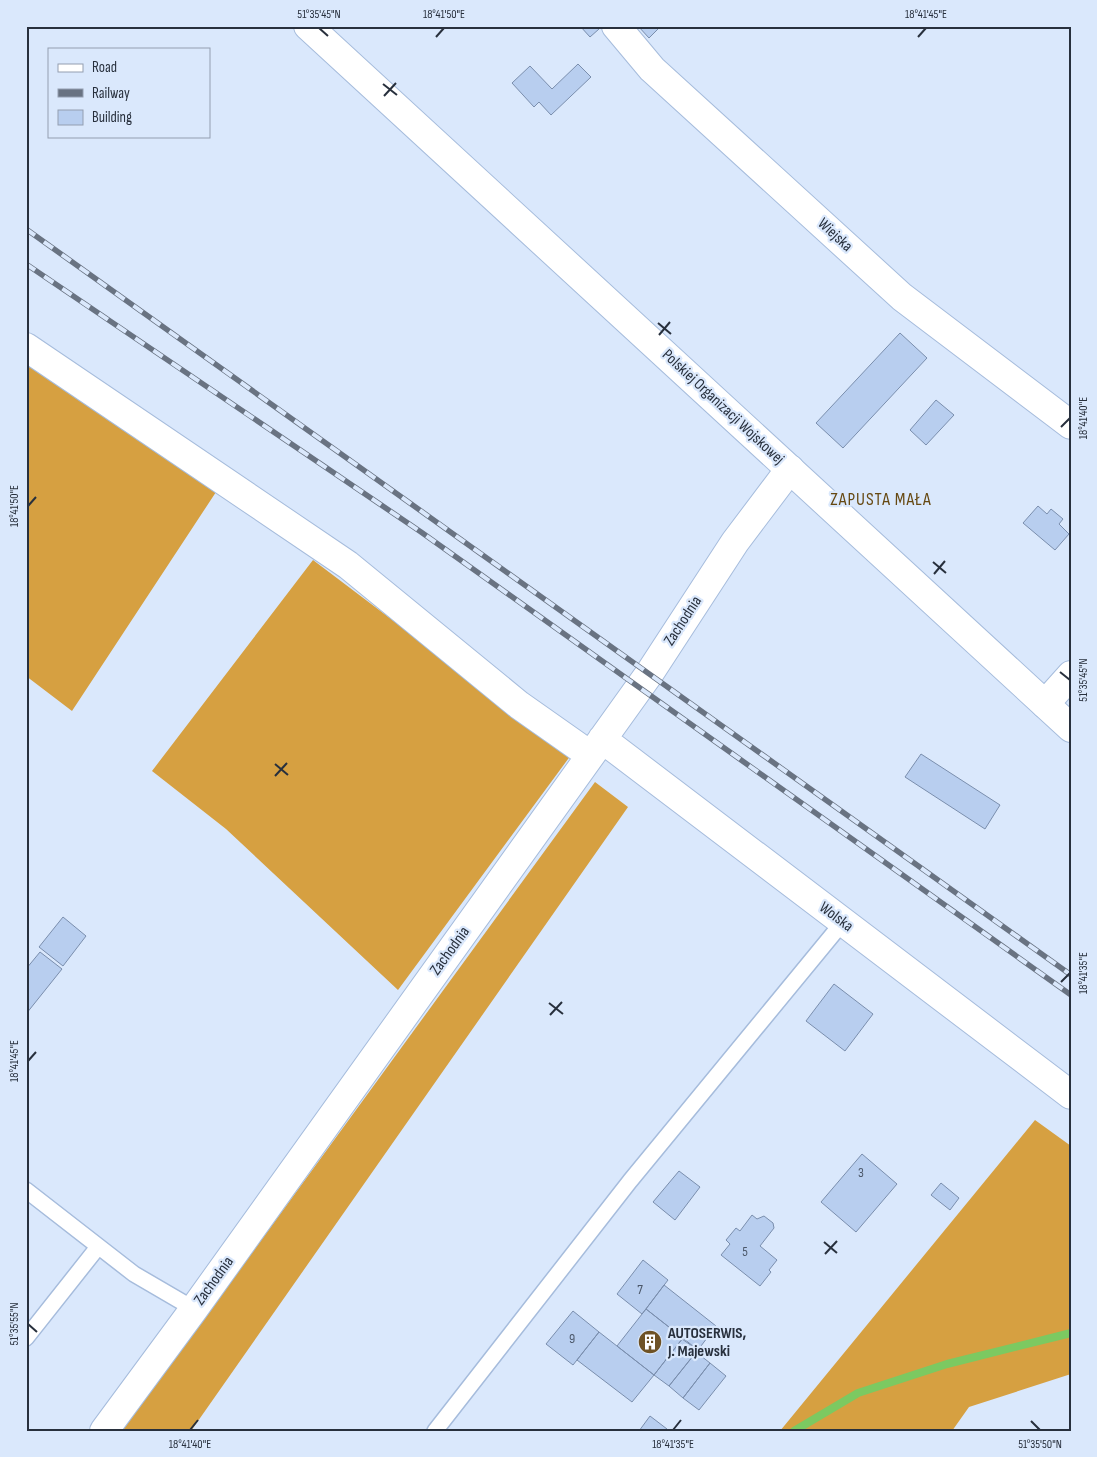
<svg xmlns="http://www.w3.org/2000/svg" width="1097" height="1457" viewBox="0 0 1097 1457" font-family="'Sofia Sans Condensed',sans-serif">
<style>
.forest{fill:#d6a041}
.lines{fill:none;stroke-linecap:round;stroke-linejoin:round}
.stream{stroke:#7cc961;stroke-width:8}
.building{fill:#b8ceef;stroke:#7a8ead}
.service-casing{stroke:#a6bcdc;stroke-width:18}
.minor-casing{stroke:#a6bcdc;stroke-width:30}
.secondary-casing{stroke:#a6bcdc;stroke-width:30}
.service{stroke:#fff;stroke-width:15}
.minor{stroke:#fff;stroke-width:28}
.secondary{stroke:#fff;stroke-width:28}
.rail-casing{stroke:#697382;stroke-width:5.5}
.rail{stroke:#dae8fc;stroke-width:4;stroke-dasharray:11;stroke-linecap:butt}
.ticks{fill:none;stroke:#28303d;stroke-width:2}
.labels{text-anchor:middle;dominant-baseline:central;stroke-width:4.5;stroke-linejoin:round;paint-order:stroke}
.number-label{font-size:14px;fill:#4c586a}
.street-label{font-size:16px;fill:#28303d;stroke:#dae8fc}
.poi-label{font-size:16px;font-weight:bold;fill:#28303d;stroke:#dae8fc;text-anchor:start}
.neighbourhood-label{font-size:18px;letter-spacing:1px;fill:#664811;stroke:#dae8fc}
.neatline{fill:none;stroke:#28303d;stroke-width:2}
.ticks-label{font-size:12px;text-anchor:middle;fill:#28303d}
</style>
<rect width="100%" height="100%" fill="#dae8fc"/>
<path class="forest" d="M26 359 218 489 72 711 26 676Z
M313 560 571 755 398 990 226 829 152 771Z
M595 782 628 807 191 1431H122Z
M1035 1120 1071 1146V1374L969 1407 952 1431H780Z"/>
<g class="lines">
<path class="stream" d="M794 1431 858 1393 947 1364 1071 1333"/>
</g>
<path class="building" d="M580 26H597L599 29 590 37Z
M638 26H661L649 38Z
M578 64 591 77 551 115 539 102 534 107 512 83 530 66 552 89Z
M900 333 927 358 843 448 816 423Z
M936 400 954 415 926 445 910 430Z
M1038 506 1047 514 1051 509 1063 519 1059 524 1069 534 1055 550 1023 523Z
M921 754 1000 805 985 829 905 777Z
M63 917 86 936 63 966 39 947Z
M40 952 62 969 26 1014V969Z
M834 984 873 1014 845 1051 806 1021Z
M862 1154 897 1184 856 1232 821 1202Z
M679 1171 700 1187 675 1220 653 1202Z
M941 1183 959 1198 950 1210 931 1195Z
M752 1215 757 1219 764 1216 773 1223 774 1228 760 1246 777 1260 769 1270 771 1272 760 1286 721 1255 730 1244 726 1240 736 1228 740 1231Z
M643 1260 668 1280 642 1314 617 1294Z
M664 1285 716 1326 698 1350 646 1309Z
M646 1309 683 1338 654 1375 617 1346Z
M573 1311 599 1332 573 1365 546 1344Z
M599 1332 654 1375 632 1402 577 1360Z
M682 1339 698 1350 669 1386 654 1375Z
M696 1352 710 1363 683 1398 669 1386Z
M710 1363 726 1376 699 1410 683 1398Z
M650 1416 667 1429 666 1431H639Z"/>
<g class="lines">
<g class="service-casing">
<path id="service" d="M26 1190 134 1274 194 1309
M26 1338 98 1247
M435 1431 630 1181 843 922"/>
</g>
<g class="minor-casing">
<path id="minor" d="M616 26 652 69 902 297 1071 425
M26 347 348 565 519 705 590 755
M1045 704 1071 675
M602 739 1071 1095
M104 1431 194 1309 649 674 735 542 790 469"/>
</g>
<g class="secondary-casing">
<path id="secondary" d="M308 26 1071 728"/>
</g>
<use href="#service" class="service"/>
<use href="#minor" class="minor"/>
<use href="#secondary" class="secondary"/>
<g class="rail-casing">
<path id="rail" d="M26 229 1071 975
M26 264 421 532 1071 995"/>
</g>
<use href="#rail" class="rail"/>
</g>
<path class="ticks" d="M319 28 328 36M436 37 444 28M918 37 926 28M383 84 397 95M384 96 396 83M658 323 671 334M659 335 670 322M1061 427 1070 418M28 506 36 497M933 562 946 573M934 574 945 561M1060 672 1070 680M275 764 288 775M275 776 287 763M1061 982 1070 973M549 1003 563 1014M550 1015 562 1002M28 1061 36 1052M824 1242 837 1253M825 1254 837 1241M28 1324 37 1332M1031 1421 1040 1430M190 1430 198 1420M673 1430 681 1420"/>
<defs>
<g id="building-disc" transform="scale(1.25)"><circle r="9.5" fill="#6e5225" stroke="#dae8fc"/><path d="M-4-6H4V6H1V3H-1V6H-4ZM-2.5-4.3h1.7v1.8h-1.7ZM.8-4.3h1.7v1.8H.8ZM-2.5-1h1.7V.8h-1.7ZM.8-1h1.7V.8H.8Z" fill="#fff"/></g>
</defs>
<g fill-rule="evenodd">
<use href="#building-disc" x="650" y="1342"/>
</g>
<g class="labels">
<g class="number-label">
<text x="861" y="1172">3</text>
<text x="745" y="1251">5</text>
<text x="640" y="1289">7</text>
<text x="572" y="1338">9</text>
</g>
<g class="street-label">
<text transform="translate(835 235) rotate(43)">Wiejska</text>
<text transform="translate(723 407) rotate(43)">Polskiej Organizacji Wojskowej</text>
<text transform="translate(683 621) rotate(-57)">Zachodnia</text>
<text transform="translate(836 917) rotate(37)">Wolska</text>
<text transform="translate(450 951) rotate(-54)">Zachodnia</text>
<text transform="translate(214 1281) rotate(-54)">Zachodnia</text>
</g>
<g class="poi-label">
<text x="668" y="1333">AUTOSERWIS,<tspan x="668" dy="18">J. Majewski</tspan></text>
</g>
<g class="neighbourhood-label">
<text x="881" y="499">ZAPUSTA MAŁA</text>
</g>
</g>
<rect width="1097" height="1457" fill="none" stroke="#dae8fc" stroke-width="55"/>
<rect x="48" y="48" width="162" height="90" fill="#dae8fc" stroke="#939eb0"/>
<rect x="58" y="64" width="25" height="8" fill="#ffffff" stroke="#939eb0"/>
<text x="92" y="72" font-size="15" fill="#28303d">Road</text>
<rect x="58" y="89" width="25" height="8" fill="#697382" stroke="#939eb0"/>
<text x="92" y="98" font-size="15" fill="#28303d">Railway</text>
<rect x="58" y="110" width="25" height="15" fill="#b8ceef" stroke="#939eb0"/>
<text x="92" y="122" font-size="15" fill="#28303d">Building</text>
<rect x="28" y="28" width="1042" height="1402" class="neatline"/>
<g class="ticks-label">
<text x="319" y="18">51°35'45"N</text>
<text x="444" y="18">18°41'50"E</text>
<text x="926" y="18">18°41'45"E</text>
<text transform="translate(1083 418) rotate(-90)" y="4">18°41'40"E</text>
<text transform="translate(14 506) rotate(-90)" y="4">18°41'50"E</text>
<text transform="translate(1083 680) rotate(-90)" y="4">51°35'45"N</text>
<text transform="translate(1083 973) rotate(-90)" y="4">18°41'35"E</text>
<text transform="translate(14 1061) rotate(-90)" y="4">18°41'45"E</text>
<text transform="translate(14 1324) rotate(-90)" y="4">51°35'55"N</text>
<text x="190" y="1448">18°41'40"E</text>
<text x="673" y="1448">18°41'35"E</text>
<text x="1040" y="1448">51°35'50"N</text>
</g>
</svg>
